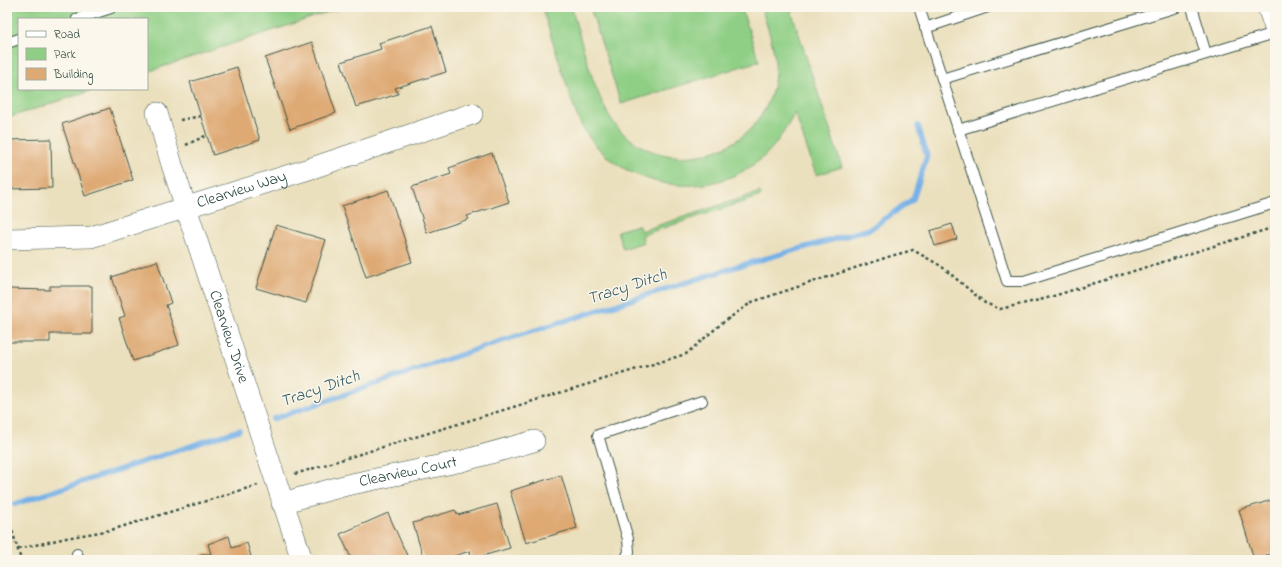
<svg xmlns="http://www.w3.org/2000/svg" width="1282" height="567" viewBox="0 0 1282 567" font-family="'Indie Flower',sans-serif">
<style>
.green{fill:#8fcf85;stroke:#57865c}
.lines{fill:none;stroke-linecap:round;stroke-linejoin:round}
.stream{stroke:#76b1e7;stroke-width:5.5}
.building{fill:#dea973}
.lane-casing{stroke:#3e5549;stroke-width:12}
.street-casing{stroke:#3e5549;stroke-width:22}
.path{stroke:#3e5549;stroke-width:2.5;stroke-dasharray:3 3;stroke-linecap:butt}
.lane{stroke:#fff;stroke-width:10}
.street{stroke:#fff;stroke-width:21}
.labels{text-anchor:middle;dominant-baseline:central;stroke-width:3;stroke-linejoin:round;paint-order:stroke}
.street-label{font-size:16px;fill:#1f3d34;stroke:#fbf7ec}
.water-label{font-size:17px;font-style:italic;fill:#355a61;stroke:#fbf7ec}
</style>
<rect width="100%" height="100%" fill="#fbf7ec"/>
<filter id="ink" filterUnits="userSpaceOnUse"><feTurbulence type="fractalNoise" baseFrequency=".025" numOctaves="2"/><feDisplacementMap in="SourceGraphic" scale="8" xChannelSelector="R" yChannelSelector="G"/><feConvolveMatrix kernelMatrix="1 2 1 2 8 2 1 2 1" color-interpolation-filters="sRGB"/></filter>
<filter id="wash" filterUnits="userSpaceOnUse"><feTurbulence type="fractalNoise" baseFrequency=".012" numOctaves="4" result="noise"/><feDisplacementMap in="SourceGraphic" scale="16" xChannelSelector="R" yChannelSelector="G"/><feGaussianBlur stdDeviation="0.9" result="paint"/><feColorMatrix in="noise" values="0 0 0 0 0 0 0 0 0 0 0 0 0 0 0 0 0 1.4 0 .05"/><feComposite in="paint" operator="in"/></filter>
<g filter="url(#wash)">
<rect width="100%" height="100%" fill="#ebe0be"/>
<path class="green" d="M7 7H344L147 72V19H19V89H96L7 118Z
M542 7H571C582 41 595 102 618 128 666 181 758 156 773 87 780 59 769 33 761 7H790L842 167 816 175 795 113C785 130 776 146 761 159 707 204 621 189 584 130 575 114 570 96 565 79 557 55 549 31 542 7Z
M590 7H741L759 61 621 104Z
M760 192 761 196 642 235 644 242 623 249 617 231 638 225 641 231Z"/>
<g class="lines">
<path class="stream" d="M273 419 489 345 735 267 870 229 913 199 927 156 918 126
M15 504 239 430"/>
</g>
<g id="blocks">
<path class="building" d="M432 26 446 72 395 88 398 94 356 107 341 62 381 49 379 43Z
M312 42 336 113 290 129 265 58Z
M237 67 260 140 213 155 190 82Z
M110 108 133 180 85 196 62 124Z
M51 139 52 188 8 189 9 196H7V140Z
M492 153 509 202 467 216 469 219 427 233 412 187 451 174 449 168Z
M388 190 412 262 366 277 342 206Z
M952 224 957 239 935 246 930 231Z
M276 225 326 240 306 303 256 288Z
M157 261 171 303 166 305 179 345 133 361 119 318 125 316 112 277Z
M50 286H92V334H50V342H7V289L50 290Z
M561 475 577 528 526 543 510 491Z
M1275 499V560L1273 553 1254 559 1239 510Z
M497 504 510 548 472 559 470 551 441 560H424L413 523 455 510 458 515Z
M388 513 409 560H352L340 534Z
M229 536 232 548 247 543 252 560H203L201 554H211L208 544Z"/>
</g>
</g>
<g filter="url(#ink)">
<use href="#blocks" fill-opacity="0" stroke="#3e5549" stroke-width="1"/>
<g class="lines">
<g class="lane-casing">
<path id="lane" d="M919 7 1007 281H1024L1275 203
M1192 7 1206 54
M77 19 111 8
M925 28 988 7
M7 43 19 39
M942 79 1177 7
M958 130 1275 33
M77 554 79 560
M625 560 629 552 628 539 598 435 702 401"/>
</g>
<g class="street-casing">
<g id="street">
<path d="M1268 7 1275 28"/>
<path id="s1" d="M157 113 172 165 302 560"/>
<path id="s2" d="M7 239 91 237 312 168 472 114"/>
<path id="s3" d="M282 503 347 485 462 461 534 441"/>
</g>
</g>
<path class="path" d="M180 120 201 116
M186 145 207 135
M295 474 686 354 721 324 752 302 891 256 913 250 941 266 985 303 1000 309 1044 299 1275 227
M7 514 21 560
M18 549 66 538 111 530 258 485"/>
<use href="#lane" class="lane"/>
<use href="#street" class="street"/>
</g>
</g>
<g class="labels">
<g class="street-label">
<text stroke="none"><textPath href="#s2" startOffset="242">Clearview Way</textPath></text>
<text stroke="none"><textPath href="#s1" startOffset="235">Clearview Drive</textPath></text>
<text stroke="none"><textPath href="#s3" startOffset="130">Clearview Court</textPath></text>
</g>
<g class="water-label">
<text transform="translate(627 287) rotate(-18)">Tracy Ditch</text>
<text transform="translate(320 389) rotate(-19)">Tracy Ditch</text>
</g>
</g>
<rect width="1282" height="567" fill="none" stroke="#fbf7ec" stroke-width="24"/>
<rect x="18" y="18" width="130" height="72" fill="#fbf7ec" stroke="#a3ada2"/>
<rect x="26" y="31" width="20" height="6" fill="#ffffff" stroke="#a3ada2"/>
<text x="54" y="38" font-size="12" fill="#1f3d34">Road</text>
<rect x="26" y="48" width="20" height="12" fill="#8fcf85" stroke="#a3ada2"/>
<text x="54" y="58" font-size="12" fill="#1f3d34">Park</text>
<rect x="26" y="68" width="20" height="12" fill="#dea973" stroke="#a3ada2"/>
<text x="54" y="78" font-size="12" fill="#1f3d34">Building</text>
</svg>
